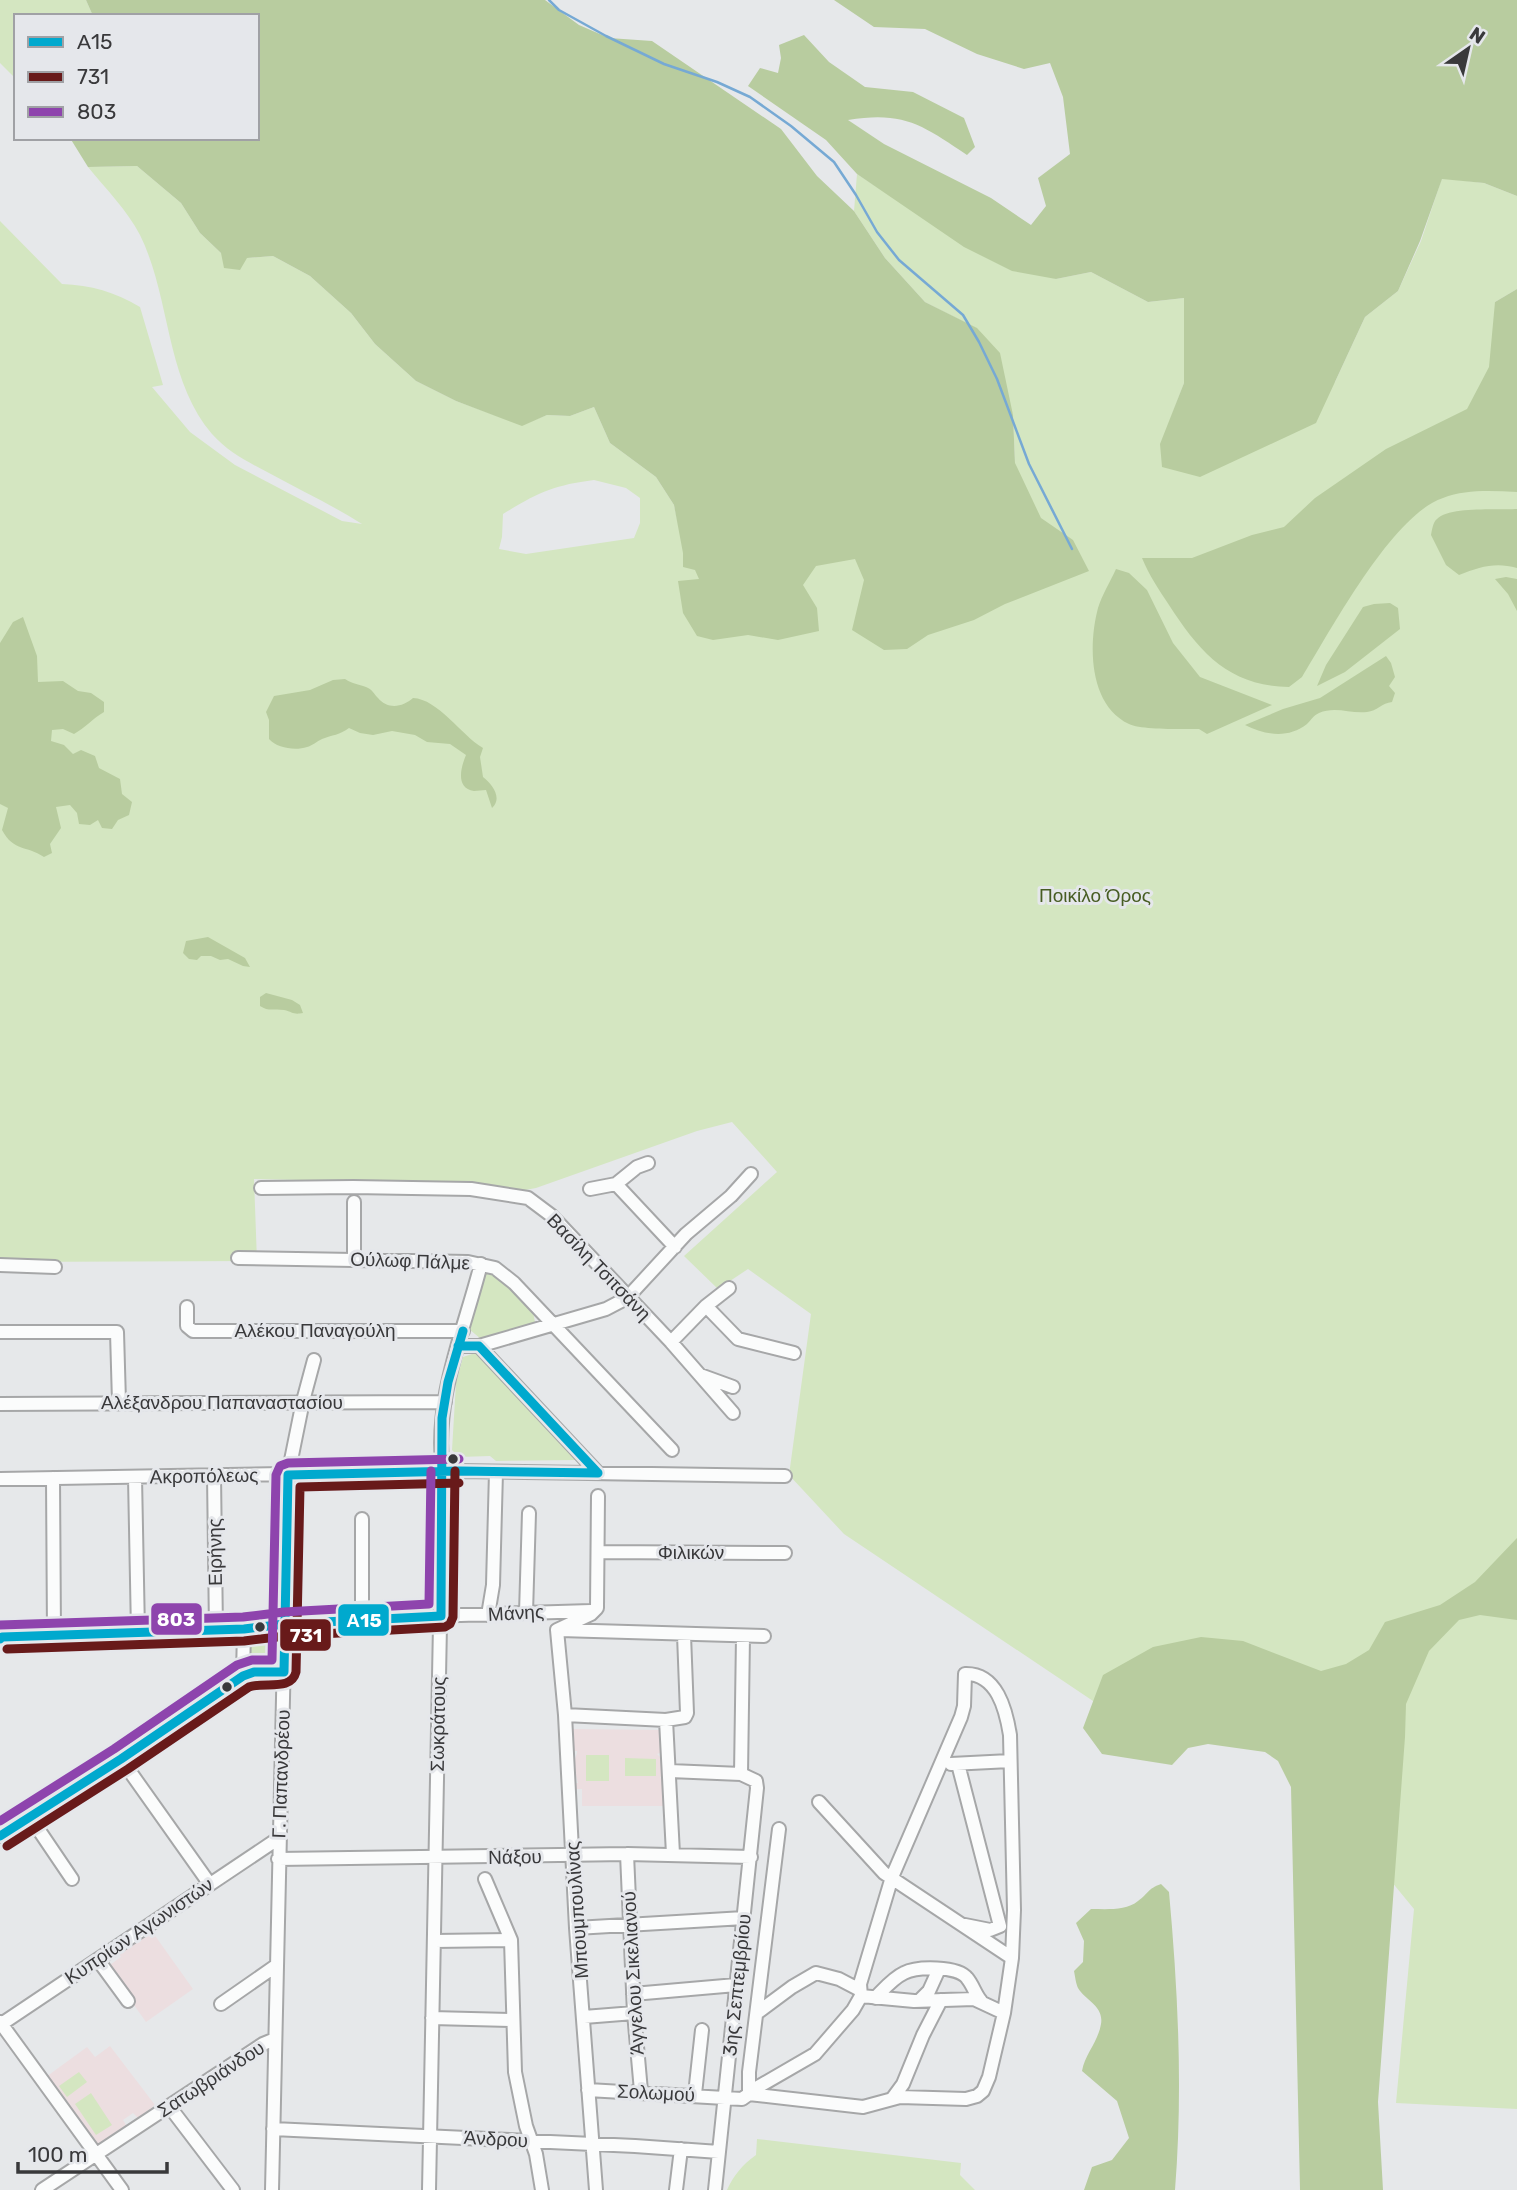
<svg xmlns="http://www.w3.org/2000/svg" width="1517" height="2190" viewBox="0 0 1517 2190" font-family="Rubik,sans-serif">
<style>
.education{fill:#ecdee0}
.green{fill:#d4e6c1;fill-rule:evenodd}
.forest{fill:#b8cc9f}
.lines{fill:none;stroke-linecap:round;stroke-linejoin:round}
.stream{stroke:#76a9d4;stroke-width:2.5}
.minor-casing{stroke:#a6a7a8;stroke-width:16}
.minor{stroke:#fbfcfc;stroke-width:12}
.bus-1-casing{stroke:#e5e7eb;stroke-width:14}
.bus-2-casing{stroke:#e5e7eb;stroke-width:14}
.bus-3-casing{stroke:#e5e7eb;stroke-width:14}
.bus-1{stroke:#00a9ce;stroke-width:9}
.bus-2{stroke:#681a1a;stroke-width:9}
.bus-3{stroke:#8e44ad;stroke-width:9}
.bus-dot{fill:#39393b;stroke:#e5e7eb;stroke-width:2.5}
.labels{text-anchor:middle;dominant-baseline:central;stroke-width:6;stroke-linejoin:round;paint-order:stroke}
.park-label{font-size:19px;fill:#475d23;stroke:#e5e7eb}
.street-label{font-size:19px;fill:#39393b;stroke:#e5e7eb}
.line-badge{stroke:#e5e7eb;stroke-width:2.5}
.badge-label{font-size:19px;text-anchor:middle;font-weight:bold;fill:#fff}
</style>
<rect width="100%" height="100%" fill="#e6e8ea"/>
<path class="education" d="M572 1729 662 1730 663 1752 657 1754 664 1761 663 1773 660 1778 665 1779V1806H582V1789H574V1783H578L573 1765 577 1753V1751H573Z
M151 1930 193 1989 146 2022 107 1967 121 1957 118 1952Z
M110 2046 155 2105 138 2118 133 2113 123 2120 126 2125 95 2146 46 2077 87 2047 95 2057Z"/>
<path class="green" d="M0 0H86L93 16H16V79L0 63Z
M137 166 181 203 200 233 221 253 246 258 273 256 310 276 351 313 375 344 416 381 456 401 522 425 547 415 570 416 594 407 610 443 656 477 674 505 680 532 1015 463 1013 415 976 328 925 302 885 258 854 211 857 174 898 201 1056 279 1091 272 1148 302 1184 298V383L1161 444 1335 382 1365 317 1398 291 1421 241 1442 178 1484 183 1517 196V289L1495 302 1517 322V2109L1396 2103 1414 1909 1272 1736 1099 1705 844 1534 789 1475 811 1314 748 1269 718 1289 684 1256 777 1172 732 1122 697 1131 536 1188 509 1193 348 1181 254 1179 257 1261 0 1262V221L62 284C91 285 115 292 140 307L163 385 152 387 190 432 235 465 342 521 362 524C332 505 300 490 269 473 248 462 228 452 212 434 165 379 171 298 140 235 127 210 106 189 88 167ZM594 480 626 488 640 498V523L634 538 526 554 499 549 502 537 503 514C537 493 554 485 594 480Z
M486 1273 502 1278 533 1312 535 1322 481 1339 469 1329Z
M475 1353 480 1357 577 1460 496 1461 490 1456 459 1457 452 1450 456 1383 463 1357Z
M247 1637H276L277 1667 247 1668Z
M586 1755H609V1781H586Z
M625 1758 656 1759V1776H625Z
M79 2072 87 2082 67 2097 59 2086Z
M91 2093 112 2125 96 2135 75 2104Z
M757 2139 961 2163 960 2175 975 2190H727C734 2175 742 2165 756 2155Z"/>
<path class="forest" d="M86 0H545L579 25 609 38 652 41 781 129 817 176 854 211 885 258 925 302 977 328 1000 353 1013 415 1015 463 1041 518 1073 540 1089 571 1005 604 974 620 928 635 907 649 884 650 852 630 864 580 855 559 816 566 803 585 817 608 819 631 778 640 748 635 713 640 697 636 683 613 678 581 699 579 695 570 683 567V553L674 505 656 477 610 443 594 407 570 416 547 415 522 426 456 401 416 381 375 344 351 313 310 276 273 256 247 258 240 270 224 268 221 253 200 233 181 203 137 166 88 167 70 138H257V16H93Z
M834 0H1517V196L1484 183 1442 179 1420 241 1398 291 1365 317 1316 423 1200 477 1162 467 1160 444 1184 383V298L1148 302 1091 272 1056 279 1012 271 964 247 857 174 826 140 748 86 760 68 778 73 781 58 779 45 804 35 829 62 865 87 913 92 964 118 975 147 967 155C922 125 904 111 848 120L884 144 991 198 1031 225 1046 206 1038 178 1070 154 1063 97 1050 63 1024 69 977 54 925 29 874 27Z
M1517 289V492C1492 491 1466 489 1443 498 1392 515 1331 630 1302 677L1289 687C1229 686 1200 653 1169 605 1159 590 1149 575 1142 558H1192L1252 535 1284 527 1315 498 1386 449 1467 409 1489 367 1495 302Z
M1517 509V568C1495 562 1480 567 1459 575L1446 565 1431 535C1432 530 1433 522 1437 519 1449 506 1499 510 1517 509Z
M1116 569 1129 573 1147 590 1173 643 1200 677 1272 705 1207 734 1199 729C1183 729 1141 730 1129 724 1089 705 1088 646 1098 608 1102 595 1110 582 1116 569Z
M1506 577 1517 579V611L1508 594 1495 579Z
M1390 603 1398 608 1400 629 1345 672 1317 686 1326 665 1363 607 1374 604Z
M23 617 37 656 38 682 63 681 78 691 91 693 104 702V712C92 719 85 728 74 734L63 729 52 730 51 741 64 745 73 754 81 750 95 756 99 768 120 779 122 794 132 802 129 815 118 820 112 829 102 828 98 820 90 825 79 824 77 813 70 805 56 807 61 828 50 844 52 853 44 857C26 845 14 852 2 830L8 808 0 804V643L13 622Z
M1386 656 1391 663 1395 677 1389 686 1395 693 1392 702C1382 703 1377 711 1367 712 1351 714 1335 706 1319 713 1314 715 1311 720 1307 724 1288 739 1265 735 1245 725L1283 709 1320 698Z
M345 679C353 684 358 684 366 687 372 689 374 694 378 698 388 710 403 707 413 698 438 699 461 735 483 748L480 757 483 777C492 784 503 798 492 808L486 790C482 790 478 791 474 791 455 788 461 767 466 755L450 744 427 742 415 735 392 731 373 735 360 733 349 728C340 735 332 735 322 739 317 741 312 746 307 747 295 751 277 748 269 739V720L266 712 274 696 310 690 333 680Z
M208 937 245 958 250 967 243 966 228 959 220 960 211 956H201L197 960 189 959 183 953 186 941Z
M266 993 292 1000 300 1005 303 1013C293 1015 293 1012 284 1010 274 1008 269 1012 260 1006V997Z
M1517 1538V1620L1480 1615 1459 1620 1429 1651 1406 1704 1405 1737 1378 2102 1383 2190H1300L1291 1787 1278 1761 1265 1752 1208 1744 1188 1748 1172 1765 1102 1754 1083 1728 1103 1675 1153 1647 1201 1637 1243 1641 1321 1671 1346 1664 1369 1650 1385 1622 1440 1605 1475 1582Z
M1161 1884 1169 1892C1178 1991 1183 2090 1175 2190H1084L1092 2167 1112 2160 1129 2138 1117 2101 1082 2071C1085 2054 1098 2042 1101 2024 1104 2006 1086 2001 1078 1988 1076 1984 1075 1976 1074 1971L1083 1962 1084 1941 1076 1923 1091 1909C1106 1909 1126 1911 1138 1901 1149 1893 1147 1889 1161 1884Z"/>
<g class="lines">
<path class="stream" d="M549 0 559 10 606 36 664 64 717 82 750 97 791 126 834 162 856 195 877 232 899 260 963 315 979 342 997 379 1029 464 1072 549"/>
<g class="minor-casing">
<path id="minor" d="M616 1184 675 1247
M261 1188 353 1187 471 1189 528 1198 552 1216 671 1342 733 1413
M590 1189 616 1184 637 1167 648 1163
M354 1202V1259
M238 1258 468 1262 495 1268 514 1283 672 1450
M0 1265 55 1267
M706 1306 738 1339 794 1353
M187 1307V1326L193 1331H463
M0 1332H117L119 1402
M671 1342 706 1306 729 1288
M458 1346H479L598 1473
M479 1346 606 1309 627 1298 686 1234 731 1196 751 1174
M700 1375 733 1387
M0 1404 445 1402
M214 1475 216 1630
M135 1477 138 1632
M53 1478 54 1634
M0 1479 459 1471 785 1476
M362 1519V1618
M598 1552 785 1553
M526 1613 529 1513
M488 1615 493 1585 496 1472
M560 1630 764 1636
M0 1637 244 1629 285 1624 362 1618 591 1611
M243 1676 244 1629
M565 1715 666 1720 685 1717 687 1713 684 1635
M666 1720 673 1854
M121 1759 209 1883
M951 1764 1010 1761
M958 1764 1000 1926 990 1930 965 1925
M670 1771 741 1774 756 1781 757 1788 715 2190
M741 1774 743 1636
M819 1802 884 1873 1012 1958
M30 1817 72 1879
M0 1836 121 1759 243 1676 254 1672H284
M627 1854 634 2013 641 2091
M278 1859 627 1854 751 1857
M485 1879 511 1940 515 2072 526 2126 536 2154 542 2190
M576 1928 744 1918
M434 1941 511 1940
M98 1960 128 2001
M633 1994 736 1985
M861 1996 914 2001 974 1999 1004 2013
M875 1998C884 1989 893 1978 904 1973 917 1966 958 1966 967 1978 973 1985 975 1994 981 2001
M919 2001 929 1991 939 1969
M221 2004 277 1965
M757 2013 792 1987 816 1973 839 1979 860 1990
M584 2017 634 2013
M432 2018 513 2020
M0 2022 122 2190
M0 2025 279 1838
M588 2090 742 2099 749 2094 863 2107 900 2097 966 2099 977 2096 983 2091 989 2077 1004 2013 1012 1958 1014 1910 1010 1735C1006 1710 997 1673 965 1674L964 1706 961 1717 892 1877 860 1984 861 1996 853 2010 815 2054 758 2087 749 2094
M695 2094 702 2030
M749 2094V2072L779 1829
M892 2099 903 2084 923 2035 941 2000
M169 2106 233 2190
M273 2129 635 2146 719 2152
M42 2190 263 2044 275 2039
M272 2190 288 1475 303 1401 314 1360
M429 2190 443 1471C433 1401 464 1331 481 1264
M596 2190 576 1928 565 1715 557 1630 591 1614 597 1608 598 1496
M676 2190 681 2149"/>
</g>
<use href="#minor" class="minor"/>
<g class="bus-1-casing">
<path id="bus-1" d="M458 1346H479L598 1473
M0 1639 2 1637 244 1629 285 1624 441 1616 442 1418 448 1382 463 1331
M0 1836 121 1759 243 1676 254 1672H284L288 1475 459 1471 598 1473"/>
</g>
<g class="bus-2-casing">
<path id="bus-2" d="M7 1649 244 1641 286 1636 445 1627 450 1624 453 1617 455 1471
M7 1846 128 1769 249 1687C264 1681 291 1692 296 1672L300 1487 459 1483"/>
</g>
<g class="bus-3-casing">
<path id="bus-3" d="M0 1625 243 1617 284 1612 429 1604 431 1471
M0 1821 114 1749 237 1665 252 1660H272L276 1475 280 1466 288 1463 459 1459"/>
</g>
<use href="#bus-1" class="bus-1"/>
<use href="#bus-2" class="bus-2"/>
<use href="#bus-3" class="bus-3"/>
</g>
<g class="bus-dot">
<circle cx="453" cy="1459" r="6"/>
<circle cx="260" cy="1627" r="6"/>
<circle cx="227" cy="1687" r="6"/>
</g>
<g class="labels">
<g class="park-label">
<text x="1095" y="895">Ποικίλο Όρος</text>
</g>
<g class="street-label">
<text transform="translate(410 1261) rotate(2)">Ούλωφ Πάλμε</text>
<text transform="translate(599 1267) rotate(46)">Βασίλη Τσιτσάνη</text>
<text x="315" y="1330">Αλέκου Παναγούλη</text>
<text x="222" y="1402">Αλέξανδρου Παπαναστασίου</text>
<text transform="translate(204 1476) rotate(-1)">Ακροπόλεως</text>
<text transform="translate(215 1552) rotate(-91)">Ειρήνης</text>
<text x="691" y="1552">Φιλικών</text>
<text transform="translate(516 1613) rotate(-3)">Μάνης</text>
<text transform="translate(438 1724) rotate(-89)">Σωκράτους</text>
<text transform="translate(281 1774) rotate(-88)">Γ. Παπανδρέου</text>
<text transform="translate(515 1857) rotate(-1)">Νάξου</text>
<text transform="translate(577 1910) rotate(-94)">Μπουμπουλίνας</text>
<text transform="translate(139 1931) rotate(-34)">Κυπρίων Αγωνιστών</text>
<text transform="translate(633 1973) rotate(-93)">Άγγελου Σικελιανού</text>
<text transform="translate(737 1985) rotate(-84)">3ης Σεπτεμβρίου</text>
<text transform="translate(211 2079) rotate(-33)">Σατωβριάνδου</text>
<text transform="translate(656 2093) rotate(3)">Σολωμού</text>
<text transform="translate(496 2139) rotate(3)">Άνδρου</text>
</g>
</g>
<g class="line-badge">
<rect x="150" y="1602" width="53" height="34" rx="7" fill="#8e44ad"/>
<rect x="337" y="1603" width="53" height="34" rx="7" fill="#00a9ce"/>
<rect x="279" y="1618" width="53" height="34" rx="7" fill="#681a1a"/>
</g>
<g class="badge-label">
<text x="176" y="1626">803</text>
<text x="364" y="1627">Α15</text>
<text x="306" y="1642">731</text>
</g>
<rect x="14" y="14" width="245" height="126" fill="#e5e7eb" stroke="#a0a1a5" stroke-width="2"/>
<rect x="28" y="37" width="35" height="10" fill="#00a9ce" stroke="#a0a1a5" stroke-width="2"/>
<text x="77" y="49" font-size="21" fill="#39393b">Α15</text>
<rect x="28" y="72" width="35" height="10" fill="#681a1a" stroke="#a0a1a5" stroke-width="2"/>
<text x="77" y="84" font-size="21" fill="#39393b">731</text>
<rect x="28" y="107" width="35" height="10" fill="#8e44ad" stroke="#a0a1a5" stroke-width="2"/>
<text x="77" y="119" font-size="21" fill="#39393b">803</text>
<g transform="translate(1468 49) rotate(34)" stroke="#e5e7eb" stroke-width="5" paint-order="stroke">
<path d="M0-5L12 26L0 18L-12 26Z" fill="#39393b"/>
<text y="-10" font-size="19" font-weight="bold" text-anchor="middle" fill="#39393b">N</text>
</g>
<path d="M18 2162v10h149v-10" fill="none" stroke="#39393b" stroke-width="3.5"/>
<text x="28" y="2162" font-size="21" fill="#39393b" stroke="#e5e7eb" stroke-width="5" paint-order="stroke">100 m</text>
</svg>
